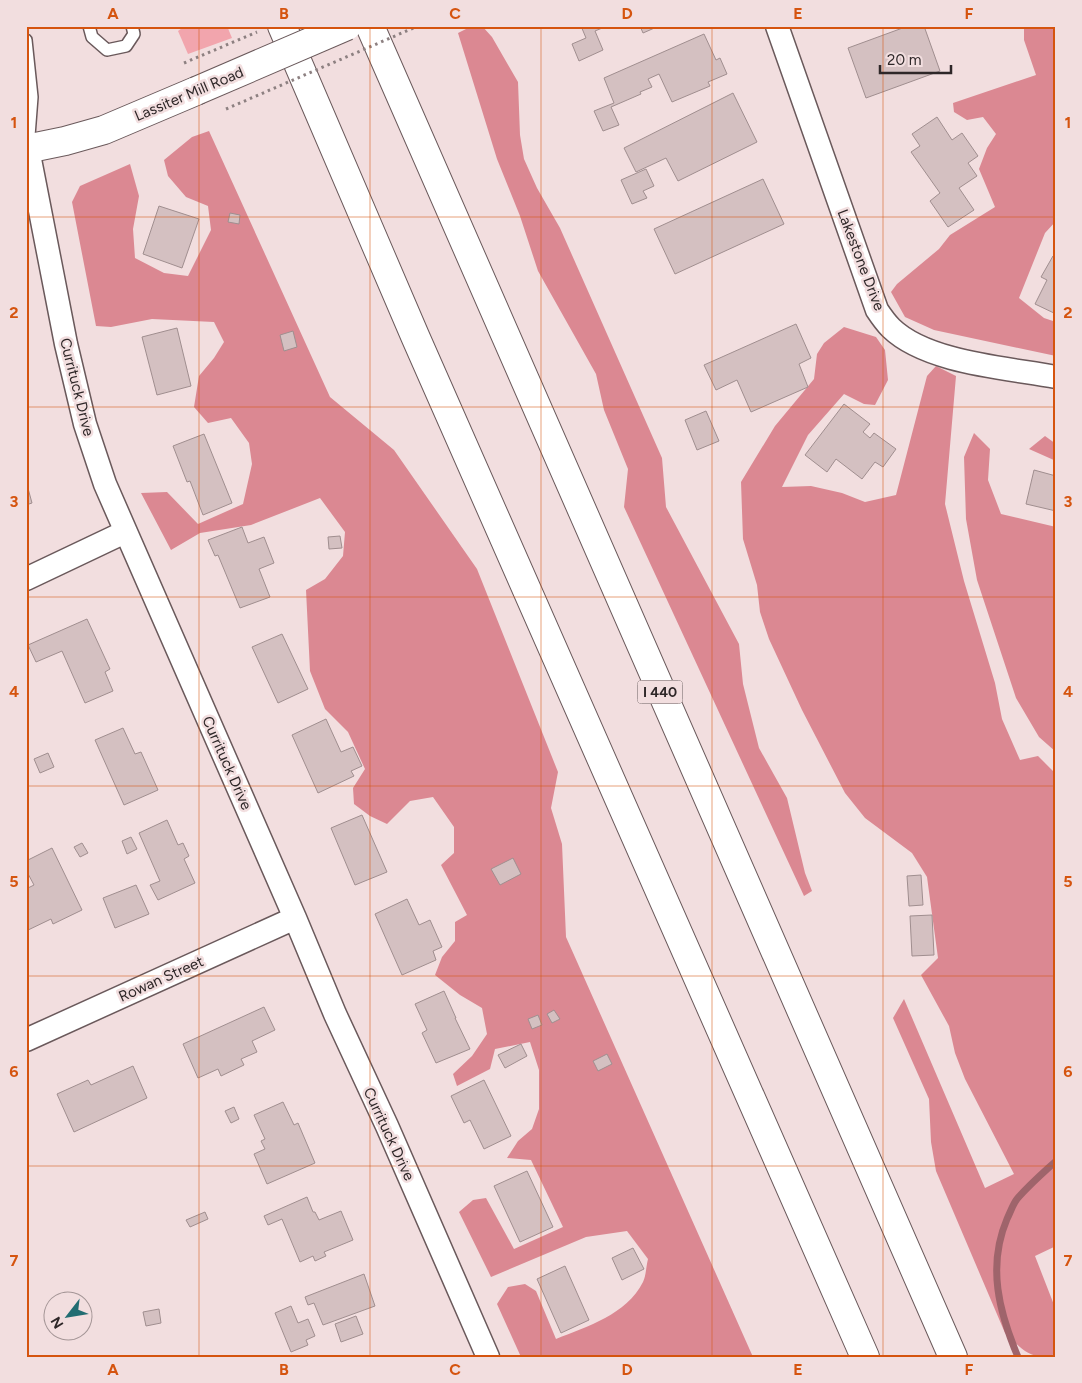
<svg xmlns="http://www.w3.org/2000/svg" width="1082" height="1383" viewBox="0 0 1082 1383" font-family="Figtree,sans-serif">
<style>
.green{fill:#f2a5ad}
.forest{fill:#db8892}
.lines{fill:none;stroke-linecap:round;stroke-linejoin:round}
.stream{stroke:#9f646b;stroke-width:7}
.building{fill:#d4c0c1;stroke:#a08e8f}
.service-casing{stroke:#6a595b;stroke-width:14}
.minor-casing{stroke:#6a595b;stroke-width:25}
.secondary-casing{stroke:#6a595b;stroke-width:30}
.motorway-casing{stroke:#6a595b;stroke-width:30}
.path{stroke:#8d8081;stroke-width:3;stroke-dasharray:2.5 4;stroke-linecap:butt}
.service{stroke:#fff;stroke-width:11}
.minor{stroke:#fff;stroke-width:22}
.secondary{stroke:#fff;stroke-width:28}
.motorway{stroke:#fff;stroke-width:28}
.secondary-bridge-casing{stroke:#6a595b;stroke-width:30;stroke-linecap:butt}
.path-bridge{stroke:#8d8081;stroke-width:3;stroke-dasharray:2.5 4;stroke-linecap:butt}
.secondary-bridge{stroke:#fff;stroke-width:28}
.grid{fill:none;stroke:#d5540f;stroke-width:1;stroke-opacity:0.55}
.labels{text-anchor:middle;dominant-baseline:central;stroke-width:5;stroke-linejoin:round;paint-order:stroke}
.shield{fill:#f2dedf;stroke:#695e5f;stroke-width:1}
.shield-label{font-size:14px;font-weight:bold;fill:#2e2728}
.street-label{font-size:15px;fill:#2e2728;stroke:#f2dedf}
.neatline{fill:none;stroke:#d5540f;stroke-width:2}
.grid-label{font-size:16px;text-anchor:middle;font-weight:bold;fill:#d5540f}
</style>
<rect width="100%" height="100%" fill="#f2dedf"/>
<path class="green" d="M185 26H227L232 38 188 54 178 31Z"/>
<path class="forest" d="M472 26H482L492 37 518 82 520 135 524 159 537 188 560 228 662 458 666 507 739 644 743 684 759 748 787 798 805 873 812 891 804 896 624 507 628 469 604 410 596 374 538 271 520 216 497 159 458 33Z
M1024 26H1056V221L1045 233 1019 298 1044 318 1056 322V356L934 330 905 317 891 292 897 284 939 249 950 235 995 207 979 169 987 148 996 134 983 117 967 120 954 112 953 103 1036 75 1024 40Z
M209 131 330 397 394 450 477 569 558 772 551 808 562 844 566 937 753 1357H521L497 1304 508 1287 525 1284 536 1291 556 1339C588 1326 626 1315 643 1282 646 1276 646 1267 648 1259L627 1231 586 1237 491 1277 459 1212 473 1200 486 1198 514 1249 563 1227 531 1160 507 1158 518 1141 532 1129 539 1109V1070L530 1042 495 1049 490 1069 457 1086 453 1074 472 1056 487 1034 482 1008 460 995 435 975 442 957 455 941V922L467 915 441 865 454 853V827L433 797 410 801 387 824 370 816 354 804 353 788 365 769 348 732 325 709 310 671 306 590 325 579 343 556 345 532 320 498 251 525 200 533 171 550 141 493 167 492 198 524 243 504 252 464 249 443 231 418 208 423 194 407 199 376 214 358 224 342 214 322 152 319 111 327 96 326 72 202 80 186 130 164 139 196 133 229 135 258 164 273 188 276 211 230 208 206 186 197 168 176 164 160 192 137Z
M844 327 876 337 885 350 888 380 875 405 864 404 844 394 808 435 782 487 811 486 842 493 865 502 896 495 927 376 936 366 956 376 945 504 964 581 995 683 1002 719 1020 760 1038 756 1056 774V1246L1035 1256 1056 1310V1354C1031 1362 1022 1349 1005 1333L936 1171 931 1142 929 1099 893 1018 904 999 985 1188 1014 1174 965 1079 955 1053 949 1026 921 975 938 958 927 877 912 853 865 818 845 793 802 710 769 639 760 612 757 585 743 539 741 482 775 426 814 379 817 354 824 343Z
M974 433 990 449 988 480 1001 514 1056 527V752L1039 737 1016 698 977 580 966 519 964 457Z
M1045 436 1056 444V461L1029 449Z"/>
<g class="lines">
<path class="stream" d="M1018 1357C999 1312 987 1266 1007 1219 1010 1213 1013 1204 1017 1199 1029 1185 1043 1173 1056 1161"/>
</g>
<path class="building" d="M581 26H607L595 31 603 50 579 61 572 44 586 38Z
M640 26H659L643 33Z
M908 26H924L940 71 866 98 848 48Z
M704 34 716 60 720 58 727 74 708 82 710 86 672 102 659 74 648 79 652 87 640 92 641 94 611 107 619 125 603 131 594 111 614 103 604 78Z
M733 93 757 142 678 181 666 158 636 172 624 148Z
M937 117 952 140 962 133 978 156 968 163 977 176 959 188 974 210 948 227 930 201 940 193 911 152 920 146 912 134Z
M646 169 654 186 643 191 647 198 632 204 621 180Z
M763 179 784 224 675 274 654 229Z
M159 206 199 219 182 268 143 254Z
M230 213 240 215 239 224 228 222Z
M1053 256 1056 258V314L1035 304 1047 280 1041 277Z
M796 324 811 358 799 364 808 387 751 412 737 380 716 390 704 365Z
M177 328 191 386 157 395 142 337Z
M293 331 297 347 284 351 280 335Z
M844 404 870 424 863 432 870 438 874 433 896 449 883 467 875 462 862 479 836 459 827 472 805 455Z
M706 411 719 441 697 450 685 420Z
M204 434 232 503 203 515 190 481 187 482 173 446Z
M1034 470 1056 476V511L1026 504Z
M26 481 32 503 26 505Z
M242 527 248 543 264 537 274 563 259 569 270 597 240 608 218 555 215 556 208 540Z
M340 536 342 548 329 549 328 537Z
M87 619 110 669 105 672 113 691 85 703 62 651 36 662 28 645Z
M282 634 308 689 278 703 252 647Z
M326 719 341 752 353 747 362 766 351 771 354 776 318 793 292 735Z
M123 728 135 754 141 752 158 790 124 805 95 740Z
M48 753 54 767 40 773 34 759Z
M362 815 387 872 355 885 331 828Z
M167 820 178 845 183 843 189 856 184 859 195 883 158 900 150 885 160 881 139 833Z
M131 837 137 849 127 854 122 841Z
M82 843 88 853 80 857 74 847Z
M52 848 82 910 53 924 51 919 26 931V889L34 885 26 870V861Z
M513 858 521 874 500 885 491 869Z
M921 875 923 905 909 906 907 876Z
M136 885 149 914 115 928 103 898Z
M407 899 419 925 430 920 442 947 433 951 436 960 402 975 375 914Z
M932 915 934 955 912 956 910 916Z
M444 991 456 1018H455L470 1049 436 1063 422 1033 427 1030 415 1004Z
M264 1007 275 1030 252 1041 257 1052 241 1059 244 1065 221 1076 218 1069 198 1078 183 1044Z
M554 1010 560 1019 552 1023 547 1014Z
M538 1015 542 1025 532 1029 528 1019Z
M521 1044 527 1056 505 1068 498 1055Z
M607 1054 612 1064 598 1071 593 1061Z
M133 1066 147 1098 74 1132 57 1094 88 1080 91 1085Z
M484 1080 511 1136 484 1149 470 1120 464 1123 451 1096Z
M283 1102 294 1125 298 1123 315 1163 267 1184 254 1154 265 1149 261 1141 265 1139 254 1115Z
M234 1107 239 1119 231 1123 225 1111Z
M527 1171 553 1227 520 1242 494 1186Z
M307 1197 313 1212H315L319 1220 341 1211 353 1240 324 1252 326 1256 315 1261 313 1256 300 1262 282 1219 268 1225 264 1216Z
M205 1212 208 1219 190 1227 186 1220Z
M633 1248 644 1269 622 1280 612 1258Z
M565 1266 589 1320 561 1333 537 1279Z
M364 1274 375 1306 323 1325 314 1303 308 1305 305 1297Z
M291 1306 298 1323 308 1319 315 1336 306 1340 308 1345 291 1352 275 1313Z
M159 1309 161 1323 146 1326 143 1312Z
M356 1316 363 1334 341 1342 335 1324Z"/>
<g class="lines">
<g class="service-casing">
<path id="service" d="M89 26 92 37 107 50 126 46 134 34 132 26
M26 40 32 97 28 149"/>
</g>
<g class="minor-casing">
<path id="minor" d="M777 26 877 310C881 316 886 323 891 328 927 363 1008 368 1056 377
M28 149 66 344 85 424 105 484 295 918 335 1014 387 1126 488 1357
M26 579 125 532
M26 1040 295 918"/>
</g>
<g class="secondary-casing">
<path id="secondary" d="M26 149 65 141 104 130 196 91"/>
</g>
<g class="motorway-casing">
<path id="motorway" d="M282 26 415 336 865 1357
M370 26 953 1357"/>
</g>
<path class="path" d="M184 63 257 32"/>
<use href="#service" class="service"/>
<use href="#minor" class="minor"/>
<use href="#secondary" class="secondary"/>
<use href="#motorway" class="motorway"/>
<g class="secondary-bridge-casing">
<path id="secondary-bridge" d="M196 91 347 26"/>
</g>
<path class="path-bridge" d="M226 109 418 26"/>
<use href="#secondary-bridge" class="secondary-bridge"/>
</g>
<path class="grid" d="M199 26V1357M370 26V1357M541 26V1357M712 26V1357M883 26V1357M26 217H1056M26 407H1056M26 597H1056M26 786H1056M26 976H1056M26 1166H1056"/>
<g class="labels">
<rect class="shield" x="637.5" y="680.5" width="45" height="23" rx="4"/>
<g class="shield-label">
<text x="660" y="692">I 440</text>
</g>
<g class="street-label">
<text transform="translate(189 94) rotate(-23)">Lassiter Mill Road</text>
<text transform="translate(861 260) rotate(69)">Lakestone Drive</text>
<text transform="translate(77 387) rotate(76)">Currituck Drive</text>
<text transform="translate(227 763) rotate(66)">Currituck Drive</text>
<text transform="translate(161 979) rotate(-24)">Rowan Street</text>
<text transform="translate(389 1134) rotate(65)">Currituck Drive</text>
</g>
</g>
<rect width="1082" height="1383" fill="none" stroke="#f2dedf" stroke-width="55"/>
<g transform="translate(68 1316) rotate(239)"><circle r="24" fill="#f2dedf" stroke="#a49596"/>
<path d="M0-4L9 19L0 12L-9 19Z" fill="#226d72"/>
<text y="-8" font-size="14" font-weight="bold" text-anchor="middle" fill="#2e2728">N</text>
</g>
<path d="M880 65v8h71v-8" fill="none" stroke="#2e2728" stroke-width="2.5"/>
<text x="887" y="65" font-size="15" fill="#2e2728" stroke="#f2dedf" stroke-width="4" paint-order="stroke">20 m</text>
<rect x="28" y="28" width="1026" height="1328" class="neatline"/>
<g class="grid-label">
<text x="113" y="19">A</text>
<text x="284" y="19">B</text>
<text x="455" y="19">C</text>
<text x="627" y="19">D</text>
<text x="798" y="19">E</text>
<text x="969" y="19">F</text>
<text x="14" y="128">1</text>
<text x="1068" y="128">1</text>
<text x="14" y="318">2</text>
<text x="1068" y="318">2</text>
<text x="14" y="507">3</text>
<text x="1068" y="507">3</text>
<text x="14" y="697">4</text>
<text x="1068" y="697">4</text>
<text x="14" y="887">5</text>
<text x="1068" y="887">5</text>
<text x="14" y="1077">6</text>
<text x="1068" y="1077">6</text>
<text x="14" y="1266">7</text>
<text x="1068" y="1266">7</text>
<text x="113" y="1375">A</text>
<text x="284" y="1375">B</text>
<text x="455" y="1375">C</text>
<text x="627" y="1375">D</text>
<text x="798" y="1375">E</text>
<text x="969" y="1375">F</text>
</g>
</svg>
